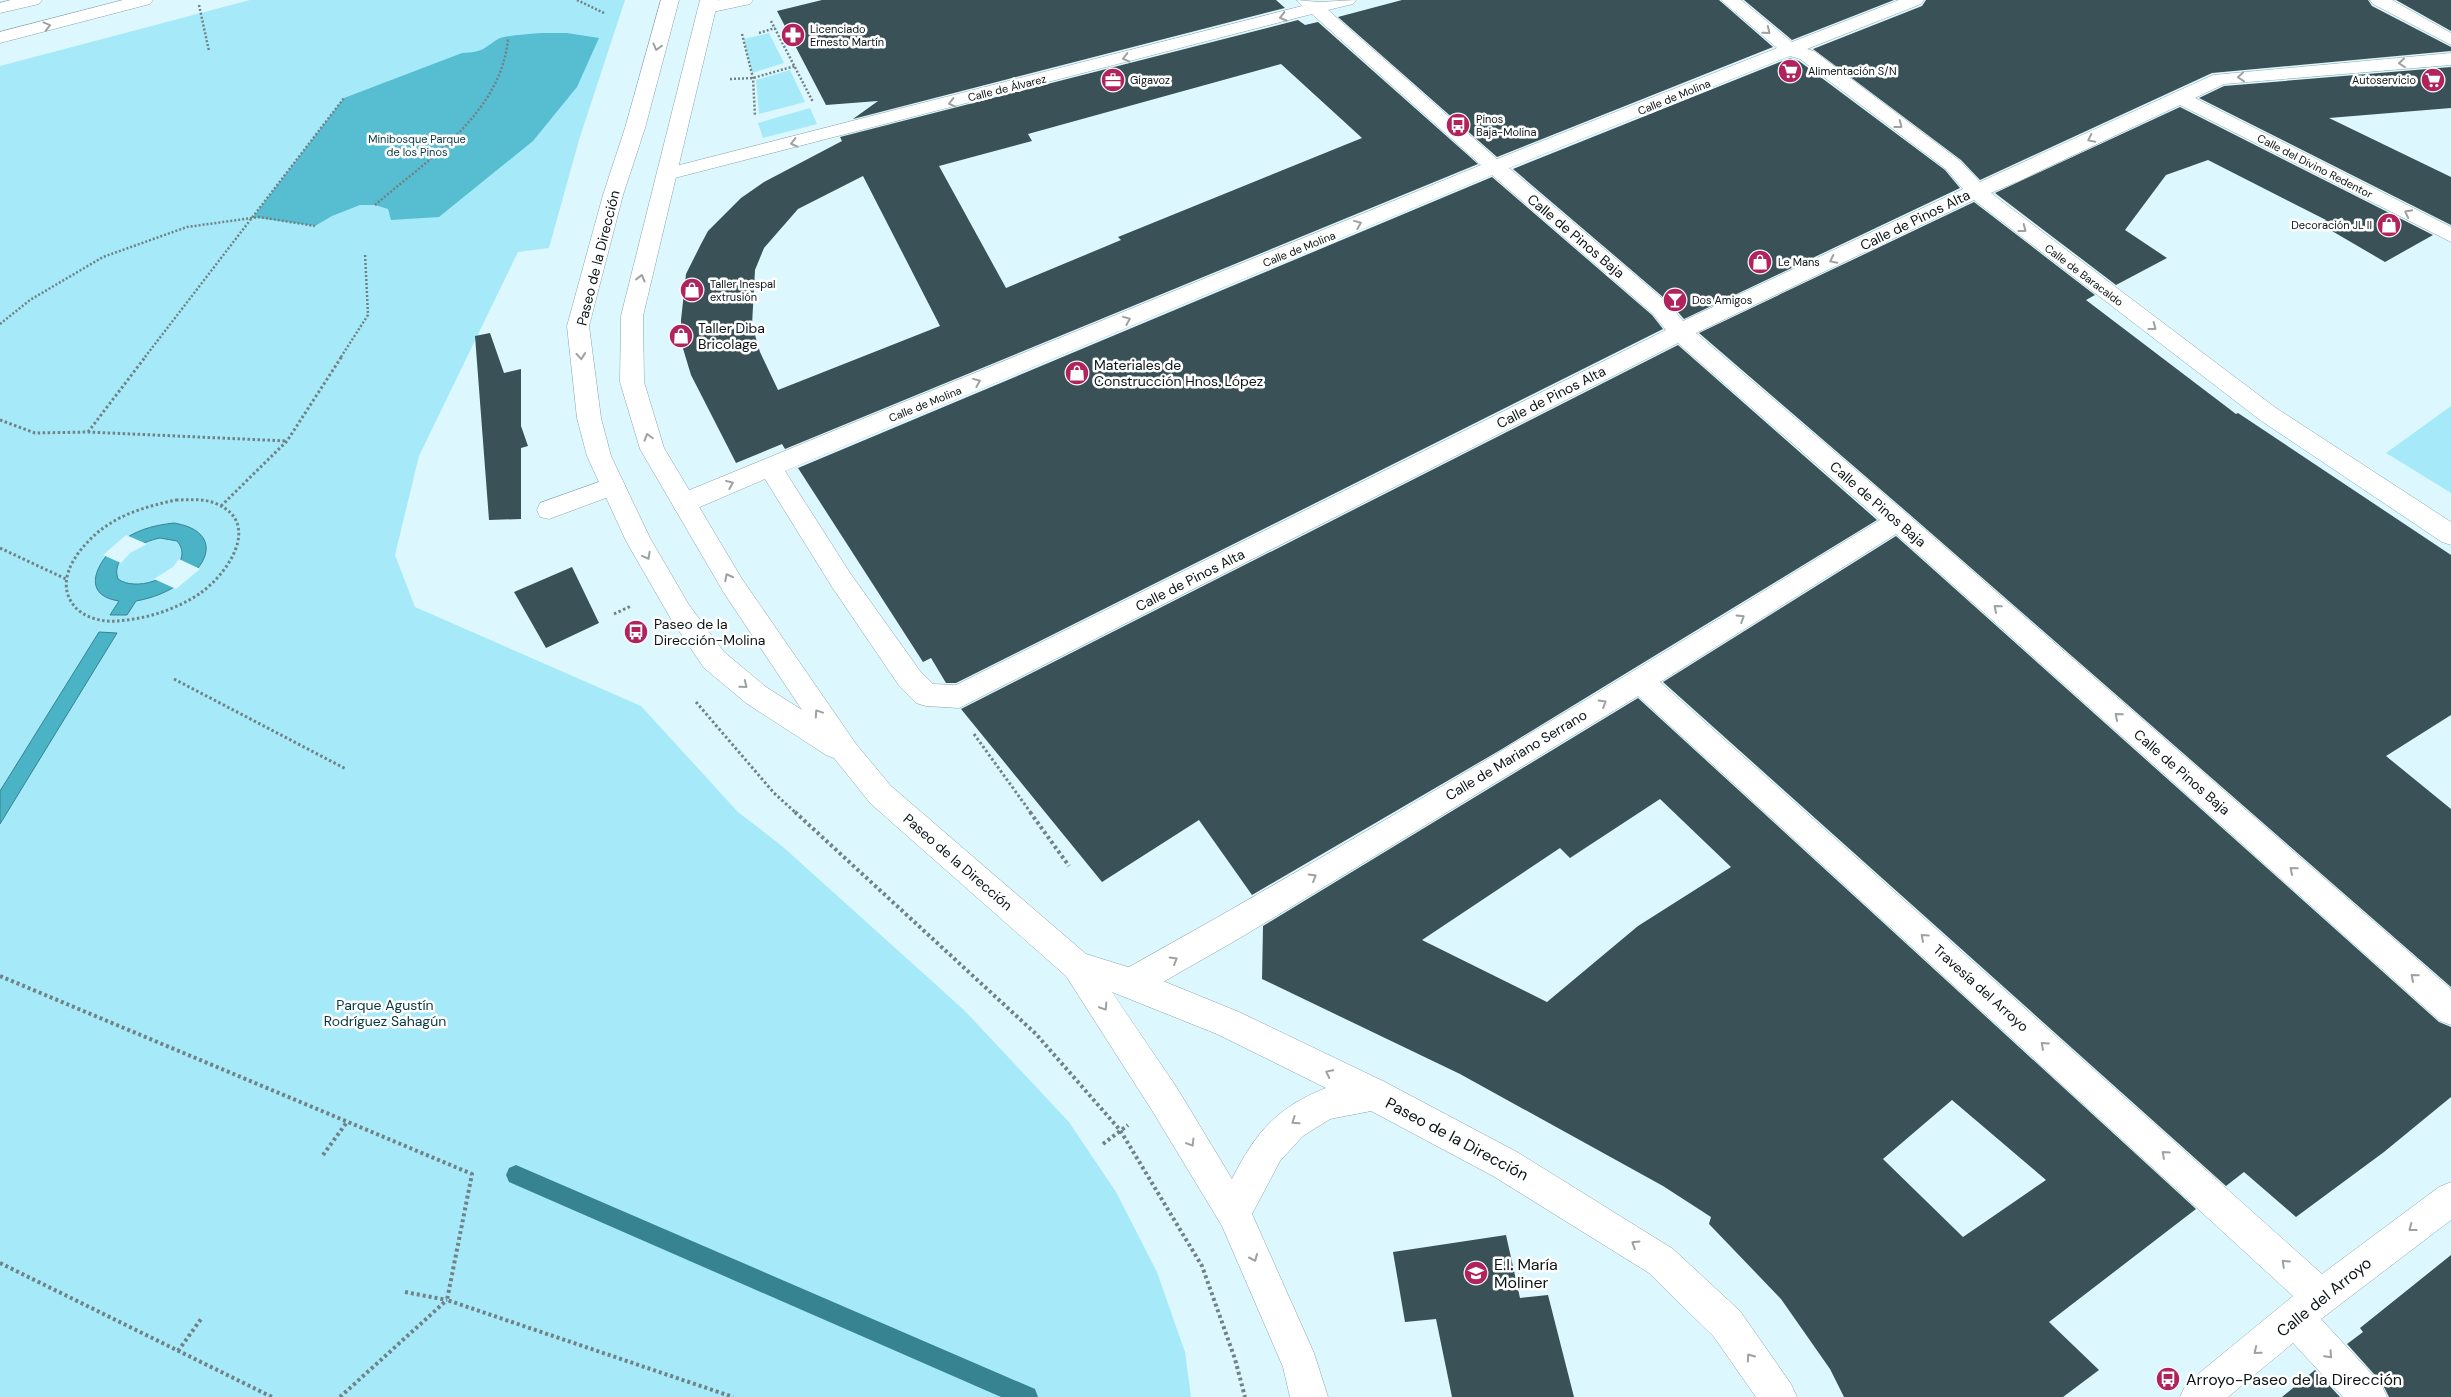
<svg xmlns="http://www.w3.org/2000/svg" width="2451" height="1397" viewBox="0 0 2451 1397" font-family="'DM Sans',sans-serif">
<style>
.green{fill:#a6eaf9}
.forest{fill:#57bed2}
.water{fill:#4ab3c6;stroke:#378391;fill-rule:evenodd}
.pier{fill:#dcf8fe}
.lines{fill:none;stroke-linecap:round;stroke-linejoin:round}
.stream{fill:#378391;fill-rule:evenodd}
.building{fill:#3a5257;fill-rule:evenodd}
.service-casing{stroke:#8aa4aa;stroke-width:1}
.minor-casing{stroke:#8aa4aa;stroke-width:1}
.tertiary-casing{stroke:#8aa4aa;stroke-width:1}
.secondary-casing{stroke:#8aa4aa;stroke-width:1}
.path-far2{stroke:#708286;stroke-width:2.5;stroke-dasharray:2 2;stroke-linecap:butt}
.path-far1{stroke:#708286;stroke-width:3;stroke-dasharray:2.5 2.5;stroke-linecap:butt}
.path{stroke:#708286;stroke-width:4;stroke-dasharray:3 3;stroke-linecap:butt}
.service{fill:#fff;fill-rule:evenodd}
.minor{fill:#fff;fill-rule:evenodd}
.tertiary{fill:#fff;fill-rule:evenodd}
.secondary{fill:#fff;fill-rule:evenodd}
.oneway{stroke:#9da1a2}
.labels{text-anchor:middle;dominant-baseline:central;stroke-width:5;stroke-linejoin:round;paint-order:stroke}
.far-poi-label{font-size:11px;fill:#0a1416;stroke:#fff;text-anchor:start}
.far-street-label{font-size:11px;fill:#0a1416;stroke:#fff}
.far-park-label{font-size:11px;fill:#053740;stroke:#fff}
.street-label{font-size:14px;fill:#0a1416;stroke:#fff}
.poi-label{font-size:14px;fill:#0a1416;stroke:#fff;text-anchor:start}
.park-label{font-size:14px;fill:#053740;stroke:#fff}
.near-street-label{font-size:16px;fill:#0a1416;stroke:#fff}
.near-poi-label{font-size:16px;fill:#0a1416;stroke:#fff;text-anchor:start}
</style>
<rect width="100%" height="100%" fill="#dcf8fe"/>
<path class="green" d="M250 0H625L579 140 549 248 518 252 419 456 395 555 415 607 641 706 738 812 782 846 964 1010 1069 1122 1116 1192 1157 1272 1185 1352 1191 1397H0V66Z
M769 33 784 63 752 73 744 39Z
M790 70 805 102 759 114 756 80Z
M810 108 817 124 763 138 758 123Z
M2451 406V493L2386 453Z"/>
<path class="forest" d="M541 33H567L599 38 577 87 533 141 439 217 391 220 388 209 375 205H360L332 216 315 226 253 217 344 98 462 53C484 52 482 49 498 39 506 35 532 34 541 33Z"/>
<path class="water" d="M174 523C217 530 214 561 182 582 168 592 153 598 136 601L127 615H110L119 601C74 594 103 552 126 538 142 528 157 525 174 523ZM160 538 177 541C199 567 142 596 118 579 110 556 141 542 160 538Z
M99 632 117 633 0 824V791Z"/>
<path class="pier" d="M126 535 147 544 130 553 121 563 103 555Z
M179 559 200 569 176 589 154 579 173 567Z"/>
<g class="lines">
<path class="stream" d="M516 1165 1035 1389 1038 1397H1001L509 1182 506 1175 509 1168Z"/>
</g>
<path class="building" d="M822 0H1276L1285 8 853 119 878 101 826 105 777 11Z
M1402 0H1719L1773 47 1497 157 1338 17Z
M1744 0H1894L1792 40Z
M1926 0H2368L2372 6 2451 47V51L2212 73 1980 180 1961 160 1813 49 1922 6Z
M2396 0H2451V31Z
M1298 20 1305 25 1318 22 1478 164 785 449 782 444 736 463 691 375 681 342V320L686 274 701 244 708 231 741 198 764 182 842 141 840 137ZM1281 64 1362 138 1118 237 1121 240 1006 288 939 166 1032 141 1028 134ZM863 176 940 326 778 390 760 352 752 325 755 270 764 248 798 209Z
M1790 58 1799 61 1945 170 1960 188 1684 319 1670 303 1513 169Z
M2451 67V108L2329 118 2451 177V225L2199 98 2224 86Z
M2180 107 2433 235 2385 262 2320 224 2326 220 2208 160 2166 175 2125 230 2167 258 2116 285 1995 193Z
M1492 177 1652 315 1663 329 956 683H946L931 658 923 662 798 468Z
M1974 202 2095 295 2086 300 2236 414 2238 413 2451 555V715L2386 756 2451 809V987L1908 513 1699 333Z
M490 333 504 373 521 369V426L528 446 521 448V519L489 520 475 336Z
M1678 345 1877 520 1502 749 1252 895 1199 820 1102 882 961 709Z
M1896 536 2439 1022 2451 1027V1097L2384 1152 2296 1217 2244 1172 2226 1186 1663 682Z
M572 567 599 623 546 648 514 592Z
M1638 698 2196 1209 2049 1322 2099 1370 2063 1397H1844L1830 1369 1781 1299 1709 1224 1711 1217 1663 1186 1460 1074 1262 979 1263 926ZM1660 799 1731 867 1638 926 1547 1002 1422 940 1560 848 1570 858ZM1952 1100 2046 1180 1963 1237 1883 1159Z
M1506 1235 1520 1298 1548 1295 1574 1397H1452L1436 1319 1405 1322 1393 1252Z
M2451 1255V1397H2389L2382 1383 2347 1344 2363 1332 2360 1328Z
M2315 1370 2340 1397H2282Z"/>
<g class="lines">
<g class="service-casing">
<path id="service" d="M613 477 622 480 625 486 622 492 549 519 540 517 537 510 540 503Z"/>
</g>
<g class="minor-casing">
<path id="minor" d="M720 0H753L750 4 708 13 702 12 699 8 702 4Z
M1297 0 1319 2 1356 0 1353 4 1328 10 1497 159 1777 48 1721 0H1741L1792 42 1899 0H1924L1921 4 1807 49 1814 51 1960 161 1980 182 2213 75 2451 53V65L2224 84 2195 98 2451 227V242L2180 105 2019 181 1991 193 2276 408 2451 522V545L2442 542 2260 420 1974 200 1696 333 1907 514 2451 989V1025L2440 1021 1896 534 1660 682 2322 1274 2439 1187 2451 1182V1220L2321 1319 2381 1384 2387 1397H2343L2293 1343 2228 1397H2180L2186 1384 2293 1296 1638 696 1240 938 1142 994 1131 998 1120 994 1115 983 1120 972C1378 829 1629 674 1880 520L1678 343 959 708 926 706 916 703 900 687 832 587 765 479 693 510 684 512 675 510 672 503 675 496 1481 165 1312 14 667 180 660 178 657 174 660 170 1302 6ZM1790 56 1800 59 1946 169 1963 189 1683 321 1669 304 1509 168ZM1492 175 1653 314 1666 330 956 685 933 684 920 671 850 573 785 471Z
M2370 0H2392L2451 33V45L2373 4Z"/>
</g>
<g class="tertiary-casing">
<path id="tertiary" d="M661 0H679L645 128 623 195 589 326 601 418 611 456 650 538 689 605 724 652 766 687 802 710 724 593 640 449 620 382 621 316 700 0H718L643 316 644 382 664 448 742 579 856 744 891 786 1086 954 1131 968 1239 1012 1385 1082 1517 1152 1673 1249 1740 1311 1791 1384 1797 1397H1756L1714 1337 1649 1273 1493 1176 1371 1111 1330 1119 1303 1136 1280 1161 1252 1214 1314 1353 1328 1397H1290L1283 1367 1222 1226 1153 1112 1066 976 871 804 834 758 826 755 746 703 704 668 671 619 626 541 587 456 577 418 567 326 603 195 625 128ZM1112 992 1217 1034 1326 1088C1277 1107 1255 1133 1232 1179L1177 1088Z"/>
</g>
<g class="secondary-casing">
<path id="secondary" d="M11 0H42L39 4 0 13V3Z
M123 0H153L150 4 0 43V32Z"/>
</g>
<path class="path-far2" d="M577 0 604 13
M199 5 209 51
M771 21 813 102
M759 33 775 28
M742 34 753 78 755 116
M730 79 753 78 795 66
M375 205C427 160 502 113 508 38
M0 324 30 300 103 257 187 227 259 217 315 226
M145 357 344 98
M341 357 368 315 365 253"/>
<path class="path-far1" d="M0 420 35 433 88 432 287 441
M88 432 146 356
M176 500C190 500 204 498 217 504 263 524 226 576 199 594 175 610 146 619 117 621 104 622 89 619 78 610 52 585 74 553 97 533 119 514 148 506 176 500Z
M221 506 287 441 342 356
M0 548 66 579
M614 614 631 606
M174 679 346 769
M696 702 774 793 796 813
M974 734 1031 813"/>
<path class="path" d="M795 812 1036 1034 1120 1130 1202 1266 1235 1359 1245 1397
M1030 812 1069 866
M0 976 472 1174 447 1300 733 1397
M1103 1144 1128 1125
M323 1155 347 1122
M0 1263 272 1397
M405 1292 447 1300
M178 1351 201 1319
M340 1397 447 1300"/>
<use href="#service" class="service"/>
<use href="#minor" class="minor"/>
<use href="#tertiary" class="tertiary"/>
<use href="#secondary" class="secondary"/>
</g>
<defs><path id="oneway-chevron" d="M-2-3.5L2.5 0L-2 3.5" fill="none" stroke-width="1.6" stroke-linecap="round" stroke-linejoin="round" transform="scale(1.25)"/></defs>
<g class="oneway">
<use href="#oneway-chevron" transform="translate(1283 17) rotate(166)"/>
<use href="#oneway-chevron" transform="translate(47 26) rotate(-15)"/>
<use href="#oneway-chevron" transform="translate(1767 31) rotate(39)"/>
<use href="#oneway-chevron" transform="translate(657 47) rotate(105)"/>
<use href="#oneway-chevron" transform="translate(1126 58) rotate(166)"/>
<use href="#oneway-chevron" transform="translate(2402 63) rotate(175)"/>
<use href="#oneway-chevron" transform="translate(2241 77) rotate(175)"/>
<use href="#oneway-chevron" transform="translate(952 103) rotate(166)"/>
<use href="#oneway-chevron" transform="translate(1899 125) rotate(37)"/>
<use href="#oneway-chevron" transform="translate(2091 139) rotate(154)"/>
<use href="#oneway-chevron" transform="translate(794 143) rotate(166)"/>
<use href="#oneway-chevron" transform="translate(2408 213) rotate(-153)"/>
<use href="#oneway-chevron" transform="translate(1358 224) rotate(-22)"/>
<use href="#oneway-chevron" transform="translate(2023 229) rotate(37)"/>
<use href="#oneway-chevron" transform="translate(1833 260) rotate(154)"/>
<use href="#oneway-chevron" transform="translate(641 278) rotate(-76)"/>
<use href="#oneway-chevron" transform="translate(1127 320) rotate(-22)"/>
<use href="#oneway-chevron" transform="translate(2153 327) rotate(37)"/>
<use href="#oneway-chevron" transform="translate(581 356) rotate(85)"/>
<use href="#oneway-chevron" transform="translate(977 382) rotate(-22)"/>
<use href="#oneway-chevron" transform="translate(648 437) rotate(-106)"/>
<use href="#oneway-chevron" transform="translate(730 484) rotate(-22)"/>
<use href="#oneway-chevron" transform="translate(647 556) rotate(61)"/>
<use href="#oneway-chevron" transform="translate(728 577) rotate(-117)"/>
<use href="#oneway-chevron" transform="translate(1997 608) rotate(-139)"/>
<use href="#oneway-chevron" transform="translate(1741 618) rotate(-32)"/>
<use href="#oneway-chevron" transform="translate(744 685) rotate(39)"/>
<use href="#oneway-chevron" transform="translate(1603 703) rotate(-31)"/>
<use href="#oneway-chevron" transform="translate(818 713) rotate(-124)"/>
<use href="#oneway-chevron" transform="translate(2118 716) rotate(-139)"/>
<use href="#oneway-chevron" transform="translate(2293 870) rotate(-139)"/>
<use href="#oneway-chevron" transform="translate(1313 877) rotate(-31)"/>
<use href="#oneway-chevron" transform="translate(1924 937) rotate(-138)"/>
<use href="#oneway-chevron" transform="translate(1174 960) rotate(-30)"/>
<use href="#oneway-chevron" transform="translate(2414 977) rotate(-139)"/>
<use href="#oneway-chevron" transform="translate(1104 1007) rotate(57)"/>
<use href="#oneway-chevron" transform="translate(2044 1045) rotate(-138)"/>
<use href="#oneway-chevron" transform="translate(1329 1073) rotate(-154)"/>
<use href="#oneway-chevron" transform="translate(1295 1121) rotate(146)"/>
<use href="#oneway-chevron" transform="translate(1191 1143) rotate(59)"/>
<use href="#oneway-chevron" transform="translate(2165 1154) rotate(-138)"/>
<use href="#oneway-chevron" transform="translate(2412 1228) rotate(143)"/>
<use href="#oneway-chevron" transform="translate(1635 1244) rotate(-148)"/>
<use href="#oneway-chevron" transform="translate(1254 1258) rotate(66)"/>
<use href="#oneway-chevron" transform="translate(2285 1263) rotate(-136)"/>
<use href="#oneway-chevron" transform="translate(2257 1351) rotate(141)"/>
<use href="#oneway-chevron" transform="translate(2329 1355) rotate(47)"/>
<use href="#oneway-chevron" transform="translate(1750 1357) rotate(-125)"/>
</g>
<defs>
<g id="pharmacy-disc" transform="scale(1.25)"><circle r="9.5" fill="#b0235c" stroke="#fff"/><path d="M-2-6h4v4h4v4h-4v4h-4v-4h-4v-4h4Z" fill="#fff"/></g>
<g id="supermarket-disc" transform="scale(1.25)"><circle r="9.5" fill="#b0235c" stroke="#fff"/><path d="M-6-5.5h2.5l.6 2H6L4.5 2H-2.5L-4.4-4H-6ZM-1.5 3.2a1.3 1.3 0 1 0 .1 0ZM3 3.2a1.3 1.3 0 1 0 .1 0Z" fill="#fff"/></g>
<g id="office-disc" transform="scale(1.25)"><circle r="9.5" fill="#b0235c" stroke="#fff"/><path d="M-6-3h4V-5.5h4V-3h4V5H-6ZM-1-4.5V-3h2v-1.5ZM-6 0V1H6V0Z" fill="#fff"/></g>
<g id="bus-disc" transform="scale(1.25)"><circle r="9.5" fill="#b0235c" stroke="#fff"/><path d="M-5-6H5V4H4V6H2V4H-2V6H-4V4H-5ZM-3.5-4V0h7V-4ZM-3.5 1.2v1.5H-2V1.2ZM2 1.2v1.5H3.5V1.2Z" fill="#fff"/></g>
<g id="shop-disc" transform="scale(1.25)"><circle r="9.5" fill="#b0235c" stroke="#fff"/><path d="M-5-2.5h2.3a2.7 3.5 0 0 1 5.4 0H5L5.5 6h-11ZM-1.5-2.5h3a1.5 2.3 0 0 0-3 0Z" fill="#fff"/></g>
<g id="bar-disc" transform="scale(1.25)"><circle r="9.5" fill="#b0235c" stroke="#fff"/><path d="M-6-5H6L.8 .8V4.5H3.5V6h-7V4.5H-.8V.8Z" fill="#fff"/></g>
<g id="school-disc" transform="scale(1.25)"><circle r="9.5" fill="#b0235c" stroke="#fff"/><path d="M0-5L7-2L0 1L-7-2ZM-4 1L0 2.5L4 1V4Q0 6-4 4Z" fill="#fff"/></g>
</defs>
<g fill-rule="evenodd">
<use href="#pharmacy-disc" x="793" y="35"/>
<use href="#supermarket-disc" x="1790" y="71"/>
<use href="#office-disc" x="1113" y="80"/>
<use href="#supermarket-disc" x="2433" y="80"/>
<use href="#bus-disc" x="1458" y="125"/>
<use href="#shop-disc" x="2389" y="225"/>
<use href="#shop-disc" x="1760" y="262"/>
<use href="#shop-disc" x="692" y="290"/>
<use href="#bar-disc" x="1675" y="300"/>
<use href="#shop-disc" x="681" y="336"/>
<use href="#shop-disc" x="1077" y="373"/>
<use href="#bus-disc" x="636" y="632"/>
<use href="#school-disc" x="1476" y="1273"/>
<use href="#bus-disc" x="2168" y="1379"/>
</g>
<g class="labels">
<g class="far-poi-label">
<text x="810" y="29">Licenciado<tspan x="810" dy="13">Ernesto Martín</tspan></text>
<text x="1808" y="71">Alimentación S/N</text>
<text x="1130" y="80">Gigavoz</text>
<text x="2416" y="80" text-anchor="end">Autoservicio</text>
<text x="1476" y="119">Pinos<tspan x="1476" dy="13">Baja-Molina</tspan></text>
<text x="2372" y="225" text-anchor="end">Decoración JL II</text>
<text x="1778" y="262">Le Mans</text>
<text x="710" y="284">Taller Inespal<tspan x="710" dy="13">extrusión</tspan></text>
<text x="1692" y="300">Dos Amigos</text>
</g>
<g class="far-street-label">
<text transform="translate(1007 88) rotate(-14)">Calle de Álvarez</text>
<text transform="translate(1674 97) rotate(-22)">Calle de Molina</text>
<text transform="translate(2315 166) rotate(27)">Calle del Divino Redentor</text>
<text transform="translate(1299 249) rotate(-22)">Calle de Molina</text>
<text transform="translate(2084 275) rotate(37)">Calle de Baracaldo</text>
<text transform="translate(925 404) rotate(-22)">Calle de Molina</text>
</g>
<g class="far-park-label">
<text x="417" y="139">Minibosque Parque<tspan x="417" dy="13">de los Pinos</tspan></text>
</g>
<g class="street-label">
<text transform="translate(1915 220) rotate(-26)">Calle de Pinos Alta</text>
<text transform="translate(1576 236) rotate(40)">Calle de Pinos Baja</text>
<text transform="translate(598 258) rotate(-76)">Paseo de la Dirección</text>
<text transform="translate(1551 397) rotate(-27)">Calle de Pinos Alta</text>
<text transform="translate(1878 504) rotate(41)">Calle de Pinos Baja</text>
<text transform="translate(1190 580) rotate(-27)">Calle de Pinos Alta</text>
<text transform="translate(1516 755) rotate(-31)">Calle de Mariano Serrano</text>
<text transform="translate(2182 772) rotate(41)">Calle de Pinos Baja</text>
<text transform="translate(958 862) rotate(41)">Paseo de la Dirección</text>
<text transform="translate(1981 988) rotate(42)">Travesía del Arroyo</text>
</g>
<g class="poi-label">
<text x="698" y="328">Taller Diba<tspan x="698" dy="16">Bricolage</tspan></text>
<text x="1094" y="365">Materiales de<tspan x="1094" dy="16">Construcción Hnos. López</tspan></text>
<text x="654" y="624">Paseo de la<tspan x="654" dy="16">Dirección-Molina</tspan></text>
</g>
<g class="park-label">
<text x="385" y="1005">Parque Agustín<tspan x="385" dy="16">Rodríguez Sahagún</tspan></text>
</g>
<g class="near-street-label">
<text transform="translate(1457 1139) rotate(28)">Paseo de la Dirección</text>
<text transform="translate(2324 1297) rotate(-39)">Calle del Arroyo</text>
</g>
<g class="near-poi-label">
<text x="1494" y="1264">E.I. María<tspan x="1494" dy="18">Moliner</tspan></text>
<text x="2186" y="1379">Arroyo-Paseo de la Dirección</text>
</g>
</g>
</svg>
